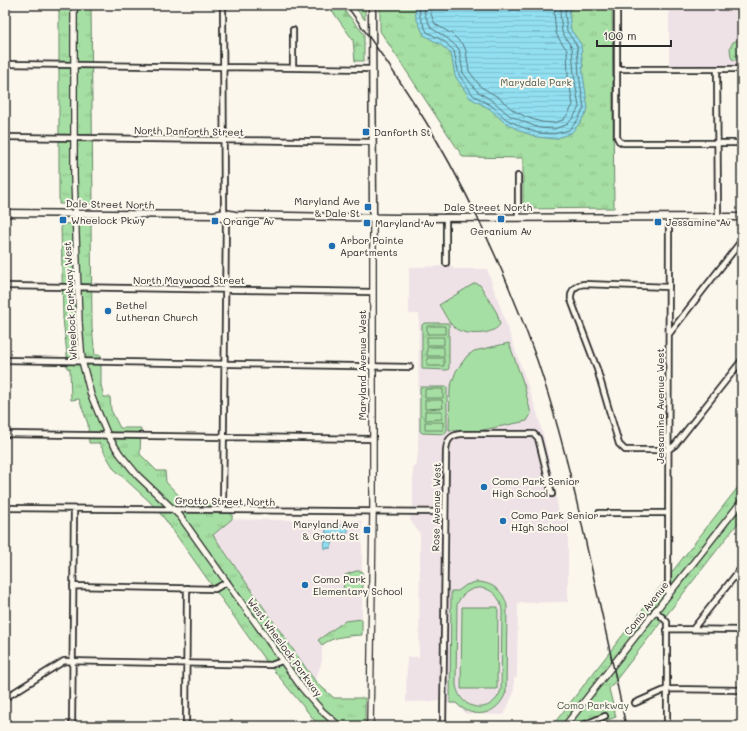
<svg xmlns="http://www.w3.org/2000/svg" width="747" height="731" viewBox="0 0 747 731" font-family="Mali,sans-serif">
<style>
.built{fill:#efe2e7}
.grass{fill:url(#grass-tufts);stroke:#688567}
.forest{fill:url(#forest-firs);stroke:#688567}
.pitch{fill:#a6dfa3;stroke:#688567;fill-rule:evenodd}
.water{fill:url(#water-rules);stroke:#6897a2}
.lines{fill:none;stroke-linecap:round;stroke-linejoin:round}
.shore{stroke:#54737a;stroke-width:1}
.minor-casing{stroke:#2b2b2b;stroke-width:8}
.tertiary-casing{stroke:#2b2b2b;stroke-width:8}
.secondary-casing{stroke:#2b2b2b;stroke-width:9}
.minor{stroke:#fbf7ec;stroke-width:4.5}
.tertiary{stroke:#fbf7ec;stroke-width:5.5}
.secondary{stroke:#fbf7ec;stroke-width:6}
.rail{stroke:#2b2b2b;stroke-width:1.5}
.poi-dot{fill:#1f6fb2;stroke:#fbf7ec;stroke-width:1.5}
.labels{text-anchor:middle;dominant-baseline:central;stroke-width:4;stroke-linejoin:round;paint-order:stroke}
.park-label{font-size:10px;fill:#4a5849;stroke:#fbf7ec}
.street-label{font-size:10px;fill:#2b2b2b;stroke:#fbf7ec}
.poi-label{font-size:10px;fill:#2b2b2b;stroke:#fbf7ec;text-anchor:start}
</style>
<defs>
<pattern id="grass-tufts" width="24" height="20" patternUnits="userSpaceOnUse"><rect width="24" height="20" fill="#a6dfa3"/><path d="M3 7l-1-3M5 7V3M7 7l1-3M15 17l-1-3M17 17v-4M19 17l1-3" fill="none" stroke="#8fc08c"/></pattern>
<pattern id="forest-firs" width="22" height="20" patternUnits="userSpaceOnUse"><rect width="22" height="20" fill="#a6dfa3"/><path d="M5 1l3.5 6h-7zM16 11l3.5 6h-7z" fill="#8fc08c"/></pattern>
<pattern id="water-rules" width="6" height="5" patternUnits="userSpaceOnUse"><rect width="6" height="5" fill="#91dff1"/><path d="M0 2.5h6" fill="none" stroke="#7dc0cf"/></pattern>
</defs>
<rect width="100%" height="100%" fill="#fbf7ec"/>
<filter id="ink" filterUnits="userSpaceOnUse"><feTurbulence type="fractalNoise" baseFrequency=".025" numOctaves="2"/><feDisplacementMap in="SourceGraphic" scale="8" xChannelSelector="R" yChannelSelector="G"/><feConvolveMatrix kernelMatrix="1 2 1 2 8 2 1 2 1" color-interpolation-filters="sRGB"/></filter>
<g filter="url(#ink)">
<path class="built" d="M669 5H742V66H669Z
M453 266V269H487L537 412 547 450 560 517 568 518V602L518 603 517 678H514V692L504 715 466 714 456 704H449L442 701 406 702 407 657H419L420 534 410 520 413 506V468L417 461 418 451 419 314H409V267Z
M202 519 362 521V635L339 637 327 641 322 645V661L315 681Z"/>
<path class="grass" d="M59 5H91L93 204H59Z
M380 5H612L614 208 523 209V158L463 157 380 31Z
M741 39 742 40V56L735 60H733L731 57 730 48 733 42Z
M91 223 92 328 95 355H101V385L104 397H110L111 410 120 428H141L140 454 157 471H165L166 482 186 503H233L232 519 213 535 315 681 334 698H365V724L364 726H323L316 722 262 656 164 518 150 502 114 469 99 443H89L88 424 79 399 71 400 70 369 67 368V354L63 319 61 224Z
M424 323H448L449 325V368L448 370 422 369V325Z
M420 387H447V430L445 434 422 433 420 431Z
M742 482V518L609 689 616 717 591 726H552Z
M362 619V635C347 636 334 636 322 645L318 640 345 621Z"/>
<path class="forest" d="M307 5H340L364 34V61H355L353 40 328 5 310 11Z
M353 5H365V20Z"/>
<path class="pitch" d="M475 283 480 285 497 313 500 324C494 336 464 336 455 328 448 323 444 312 439 305Z
M427 326H445V334H427Z
M427 337H444V345H427Z
M509 343 524 385 531 414 527 421 478 431 449 430 450 388 456 371 467 356 474 351Z
M427 347H444V356H427Z
M427 358H444V366H427Z
M425 389H443V398H425Z
M425 400H442L443 408 425 409Z
M425 411H442V419L425 420Z
M425 422H443V430H425Z
M356 571H362L363 590 360 592 343 591 345 575Z
M476 582C492 582 504 591 507 606L506 692C498 715 474 721 456 703H450L451 591H458L466 585ZM477 588C491 587 501 597 502 611L501 690C492 716 460 711 456 685L457 605C460 596 467 590 477 588Z
M462 607H498L497 689H461Z"/>
<path class="water" d="M415 5H572L569 13 571 30 581 44 583 74 588 109 580 123 571 133 555 139 537 137 520 131 504 122 490 109 470 98 455 76 451 54 442 46 424 35 416 18Z
M348 524V533L335 535 331 548 324 549 326 529Z"/>
<g class="lines">
<path class="shore" d="M419 5 420 17 427 32 445 42 454 51 459 75 473 95 492 106 506 119 522 127 538 133 554 134 569 130 577 121 584 108 579 75 577 46 567 31 565 13 567 5
M424 5 425 15 431 28 447 38 459 49 463 73 477 91 494 102 509 115 524 122 539 128 554 129 566 125 573 118 579 107 574 75 572 48 562 32 560 13 562 5
M430 5 431 14 435 24 452 34 464 46 466 51 469 71 481 87 498 97 513 110 526 117 541 122 553 123 563 120 568 114 573 105 568 76 567 50 559 39 556 33 554 13 556 5"/>
<g class="minor-casing">
<path id="minor" d="M223 5 224 209 225 213
M617 5V137L619 141 623 143H742
M617 6H669
M293 30V68
M5 64 372 69
M617 69H742
M717 69 718 217
M5 137 373 142
M518 217V176
M446 263V217
M5 286 373 292
M669 287 584 284C575 285 570 291 571 300L597 369 619 444 625 450H668L675 445 742 360
M669 334 742 240
M5 360 410 367
M5 434 372 439
M5 508 445 512
M223 510 226 219
M599 513H668
M73 586 215 589 227 582
M668 594 669 218
M655 610 667 622V726
M668 629 742 630
M693 629 742 567
M5 698 64 661 271 665 282 661
M635 703 667 689 742 690
M72 726 74 509
M186 726 187 588
M443 726 446 453C446 442 449 435 461 434H534L538 438 552 494
M581 726 605 716"/>
</g>
<g class="tertiary-casing">
<path id="tertiary" d="M74 5V176L79 323 82 361 91 395 108 436 120 454 138 476 180 516 302 688 322 711 339 726
M370 726 373 511V217
M565 726 742 501"/>
</g>
<g class="secondary-casing">
<path id="secondary" d="M372 5 373 217
M5 213 214 215 225 213 235 215 395 218 742 217
M215 216 226 219 235 215"/>
</g>
<use href="#minor" class="minor"/>
<use href="#tertiary" class="tertiary"/>
<use href="#secondary" class="secondary"/>
<path class="rail" d="M346 5C376 46 406 88 432 132 474 204 509 281 537 360 559 424 575 491 589 557 602 613 614 670 626 726"/>
</g>
</g>
<g class="poi-dot">
<rect x="362" y="128" width="8" height="8" rx="2"/>
<rect x="364" y="203" width="8" height="8" rx="2"/>
<rect x="497" y="215" width="8" height="8" rx="2"/>
<rect x="59" y="216" width="8" height="8" rx="2"/>
<rect x="211" y="217" width="8" height="8" rx="2"/>
<rect x="654" y="218" width="8" height="8" rx="2"/>
<rect x="363" y="219" width="8" height="8" rx="2"/>
<circle cx="332" cy="246" r="4"/>
<circle cx="108" cy="311" r="4"/>
<circle cx="484" cy="487" r="4"/>
<circle cx="503" cy="521" r="4"/>
<rect x="363" y="526" width="8" height="8" rx="2"/>
<circle cx="305" cy="585" r="4"/>
</g>
<g class="labels">
<g class="park-label">
<text x="536" y="82">Marydale Park</text>
<text x="593" y="705">Como Parkway</text>
</g>
<g class="street-label">
<text transform="translate(189 131) rotate(1)">North Danforth Street</text>
<text transform="translate(110 204) rotate(1)">Dale Street North</text>
<text x="488" y="207">Dale Street North</text>
<text x="189" y="280">North Maywood Street</text>
<text transform="translate(70 301) rotate(-93)">Wheelock Parkway West</text>
<text transform="translate(362 365) rotate(-90)">Maryland Avenue West</text>
<text transform="translate(660 406) rotate(-90)">Jessamine Avenue West</text>
<text transform="translate(225 501) rotate(1)">Grotto Street North</text>
<text transform="translate(436 507) rotate(-89)">Rose Avenue West</text>
<text transform="translate(646 608) rotate(-52)">Como Avenue</text>
<text transform="translate(285 647) rotate(54)">West Wheelock Parkway</text>
</g>
<g class="poi-label">
<text x="374" y="132">Danforth St</text>
<text x="360" y="201" text-anchor="end">Maryland Ave<tspan x="360" dy="12">&amp; Dale St</tspan></text>
<text x="71" y="220">Wheelock Pkwy</text>
<text x="223" y="221">Orange Av</text>
<text x="666" y="222">Jessamine Av</text>
<text x="375" y="223">Maryland Av</text>
<text x="501" y="231" text-anchor="middle">Geranium Av</text>
<text x="340" y="240">Arbor Pointe<tspan x="340" dy="12">Apartments</tspan></text>
<text x="116" y="305">Bethel<tspan x="116" dy="12">Lutheran Church</tspan></text>
<text x="492" y="481">Como Park Senior<tspan x="492" dy="12">High School</tspan></text>
<text x="511" y="515">Como Park Senior<tspan x="511" dy="12">HIgh School</tspan></text>
<text x="359" y="524" text-anchor="end">Maryland Ave<tspan x="359" dy="12">&amp; Grotto St</tspan></text>
<text x="313" y="579">Como Park<tspan x="313" dy="12">Elementary School</tspan></text>
</g>
</g>
<rect width="747" height="731" fill="none" stroke="#fbf7ec" stroke-width="20"/>
<rect x="10" y="10" width="727" height="711" fill="none" stroke="#2b2b2b" stroke-width="1.5" filter="url(#ink)"/>
<path d="M597 40v6h74v-6" fill="none" stroke="#2b2b2b" stroke-width="2"/>
<text x="603" y="40" font-size="12" fill="#2b2b2b" stroke="#fbf7ec" stroke-width="3" paint-order="stroke">100 m</text>
</svg>
